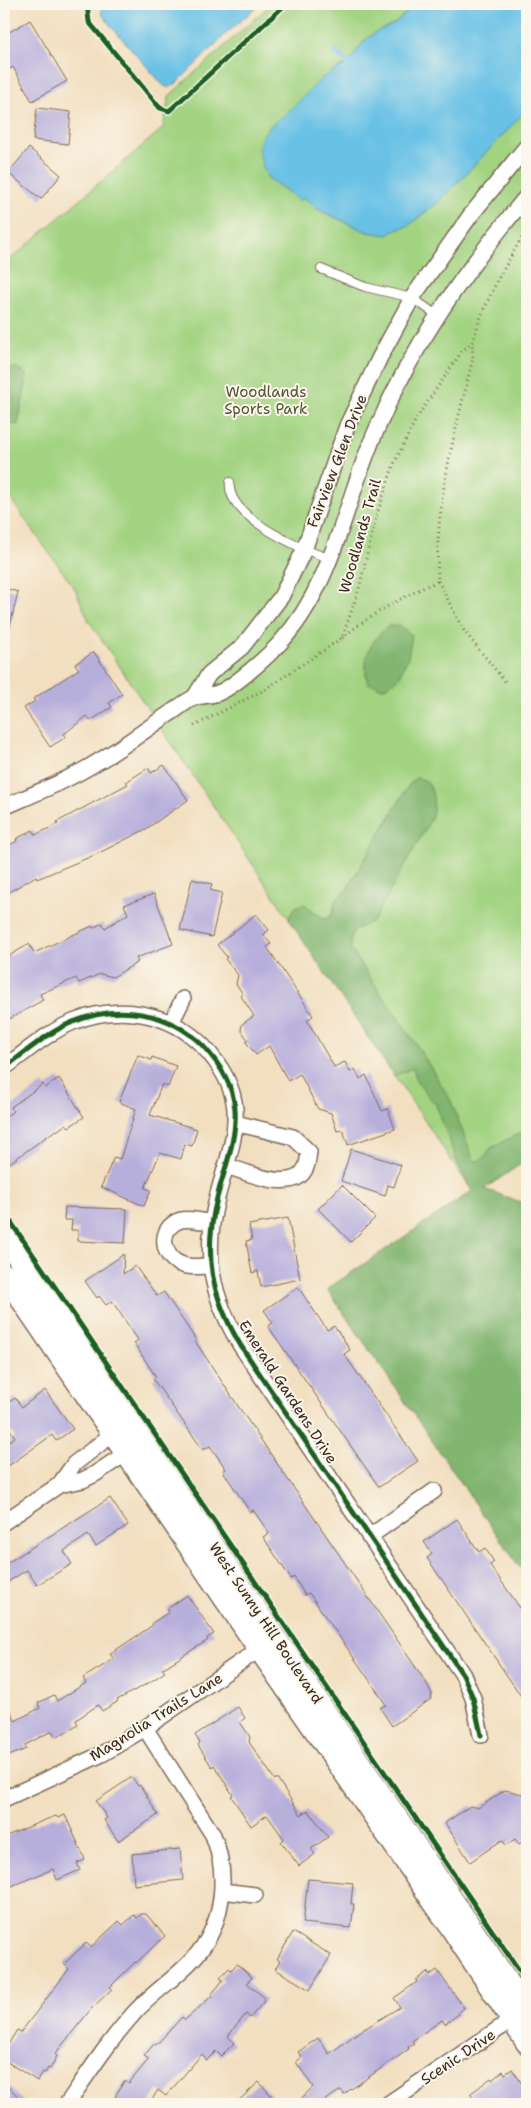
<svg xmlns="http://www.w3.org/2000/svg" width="531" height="2108" viewBox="0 0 531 2108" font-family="'Shantell Sans',sans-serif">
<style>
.green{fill:#a2d381;stroke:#6e7e50}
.forest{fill:#81b56f;stroke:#5e7046}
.water{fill:#69c1e6;stroke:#527682}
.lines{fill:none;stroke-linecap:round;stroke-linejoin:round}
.stream{stroke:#69c1e6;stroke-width:5}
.building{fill:#b7afdb}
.lane-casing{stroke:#7b6957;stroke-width:10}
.street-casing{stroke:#7b6957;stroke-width:18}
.secondary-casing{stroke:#7b6957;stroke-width:24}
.path{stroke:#7b6957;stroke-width:3;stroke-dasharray:1 4;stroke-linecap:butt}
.lane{stroke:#fff;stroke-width:8}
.street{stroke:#fff;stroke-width:15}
.secondary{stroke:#fff;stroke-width:21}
.cycleway-casing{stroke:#fbf7ec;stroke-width:8}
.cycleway{stroke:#1b5e20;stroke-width:5}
.labels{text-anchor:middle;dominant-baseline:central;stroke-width:4;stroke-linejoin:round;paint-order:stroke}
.park-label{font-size:15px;fill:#555437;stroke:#fbf7ec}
.street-label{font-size:15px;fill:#3b2a1e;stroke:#fbf7ec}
</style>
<rect width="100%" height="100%" fill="#fbf7ec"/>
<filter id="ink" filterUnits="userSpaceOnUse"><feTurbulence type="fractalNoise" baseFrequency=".02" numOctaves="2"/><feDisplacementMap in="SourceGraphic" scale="10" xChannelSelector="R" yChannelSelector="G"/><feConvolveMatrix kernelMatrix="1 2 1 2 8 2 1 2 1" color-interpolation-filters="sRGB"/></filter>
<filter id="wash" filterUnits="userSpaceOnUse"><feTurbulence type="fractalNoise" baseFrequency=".0096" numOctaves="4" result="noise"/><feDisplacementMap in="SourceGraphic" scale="20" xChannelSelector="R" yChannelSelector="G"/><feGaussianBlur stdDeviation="1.12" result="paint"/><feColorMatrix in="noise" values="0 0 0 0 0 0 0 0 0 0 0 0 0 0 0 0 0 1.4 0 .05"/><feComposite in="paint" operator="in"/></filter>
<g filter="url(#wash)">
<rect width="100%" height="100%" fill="#f2dfc0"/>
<path class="green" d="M271 4H527V1152L472 1191 89 621 75 589 4 490V265L163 128 169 96Z"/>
<path class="forest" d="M15 367 22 370 27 377 18 425 12 424 4 420V373Z
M388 626H400L412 635 408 657 399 678 383 688 368 683C361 659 370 642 388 626Z
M416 778C436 778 435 807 431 819L373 921C357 930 349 928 351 950L418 1047 451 1101 473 1159 477 1161 484 1158 491 1148 527 1129V1160L484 1189 527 1204V1578L327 1289 472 1191 458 1164 436 1105 417 1082 413 1068 394 1076 289 920C291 911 295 905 304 904L325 919 330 917 333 912 335 901 347 889 408 786Z"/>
<path class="water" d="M101 4H260L227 33 177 83 169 88 163 85 111 26 102 14Z
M415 4H527V106L517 120 442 199 408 226 397 229 388 235 367 232 358 228 317 209 304 197 301 201 268 178 262 165 259 149 261 138 269 127 289 111 322 78 348 63 364 41 376 32 395 23Z"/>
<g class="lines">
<path class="stream" d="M335 52 348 63"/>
</g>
<g id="blocks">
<path class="building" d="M30 20 67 81 32 101 13 67 4 73V35Z
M37 108 71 112 68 144 33 140Z
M29 148 61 175 41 199 8 173Z
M4 588 18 592 9 630 4 629Z
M94 652 122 694 109 703 112 707 90 721 87 716 64 734 66 737 50 747 24 708 35 701 33 699 79 669 75 664Z
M164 765 188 800 146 829 97 854 37 879 36 876 4 895V848L17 841 16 839 33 830 35 835 58 824 57 822 128 784 126 782 148 768 151 773Z
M192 879 212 884 210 890 222 893 212 937 180 930Z
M154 894 173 944 136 958 138 962 113 977 100 974 79 983 76 978 40 994 43 1000 4 1022V959L29 944 34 953 92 926 93 928 102 923 105 928 128 914 124 905Z
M256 914 269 930 263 935 271 944 267 947 313 1016 307 1020 334 1067 345 1062 350 1072 355 1069 360 1079 366 1075 382 1111 388 1109 395 1129 348 1145 343 1130 337 1131 331 1113 318 1109 300 1074 288 1081 269 1046 256 1055 246 1042 248 1040 241 1030 242 1024 254 1016 241 996 243 994 236 984 238 975 225 959 227 957 217 945Z
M138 1055 151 1060 152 1057 176 1066 168 1087 162 1084 150 1115 197 1129 192 1146 185 1144 181 1159 160 1153 145 1188 151 1190 144 1206 101 1187 114 1157 120 1159 136 1109 119 1102Z
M59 1078 84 1117 69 1127 66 1124 57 1131 56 1130 4 1167V1118L13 1111 11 1107 43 1084 45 1088Z
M351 1149 401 1165 394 1187 388 1185 385 1196 341 1181Z
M342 1185 375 1218 351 1242 318 1209Z
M65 1207 127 1209 125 1243 78 1241V1230H71L72 1220H64Z
M288 1218 300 1279 261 1287 258 1271 252 1273 246 1241 252 1240 249 1225Z
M124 1254 123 1274 135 1266 157 1296 164 1292 196 1340 195 1341 238 1406 427 1684 432 1694 431 1699 392 1726 380 1708 386 1705 379 1694 309 1593 305 1595 294 1577 291 1579 263 1537 269 1533 253 1510 250 1512 223 1471 226 1469 210 1446 203 1450 153 1379 156 1377 134 1343 138 1340 112 1301 106 1305 99 1296 97 1298 85 1281Z
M298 1287 327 1330 334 1326 345 1342 350 1350 344 1354 418 1461 379 1487 268 1326 273 1323 264 1310Z
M45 1390 73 1429 56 1441 52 1435 4 1469V1445L15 1437 4 1421V1406L15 1398 22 1407Z
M110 1498 128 1525 96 1546 88 1535 64 1551 72 1564 37 1585 27 1570 4 1584V1565Z
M457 1519 479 1552 485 1548 494 1562 490 1565 520 1608 527 1602V1705L427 1558 432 1554 424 1542Z
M187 1595 214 1634 207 1638 208 1640 162 1669 165 1672 150 1682 117 1700V1702L102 1711 98 1705 76 1720 78 1725 72 1729 56 1737 52 1731 25 1745 26 1749 4 1758V1695L15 1721 40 1708 38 1703 54 1695 57 1701 86 1683 83 1678 114 1659 110 1654 153 1625 152 1623 169 1612 167 1609Z
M238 1707 245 1718 240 1722 250 1737 249 1742 275 1780 277 1778 301 1815 308 1810 328 1837 311 1849 315 1854 299 1866 281 1842 284 1839 267 1815 251 1826 231 1796 233 1795 214 1765 212 1767 198 1745 200 1743 195 1735Z
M132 1777 138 1786 140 1785 158 1815 118 1841 104 1820 107 1818 96 1801Z
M505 1790 527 1795V1839L519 1844 515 1839 506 1845 502 1840 470 1862 445 1823 470 1806 478 1808Z
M65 1815 84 1857 85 1860 77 1863 80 1870 57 1880 53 1869 9 1887 4 1875V1837L50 1818 56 1816 58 1818Z
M180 1849 183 1880 134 1885 132 1854Z
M308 1879 353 1883 351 1904H354L351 1928 303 1923Z
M141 1914H146L165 1936 136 1963 135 1962 110 1987 112 1989 91 2009 55 2054 57 2056 50 2069 48 2068 45 2073 43 2072 37 2081 4 2060V2051L17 2030 21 2032 69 1969 64 1964 86 1943 91 1947 119 1921 123 1925 134 1915 137 1918Z
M293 1932 331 1955 310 1990 275 1969 280 1961 277 1959Z
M237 1964 252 1977 247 1983 266 1999 250 2018 246 2014 228 2036 234 2043 221 2056 216 2051 207 2060 202 2054 166 2096 158 2090 149 2104H114L118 2098 115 2096 125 2080 129 2083 149 2059 144 2056 154 2044 156 2045 182 2017 185 2020 212 1996 211 1995 223 1980 220 1978 229 1968 231 1970Z
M437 1970 464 2008 458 2012 459 2014 445 2024 442 2020 412 2041 414 2043 408 2047 409 2049 344 2094 341 2090 319 2104H295L313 2087 296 2062 302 2057 298 2052 318 2038 329 2054 356 2034 400 2007 394 1998 417 1982 416 1980 427 1972 430 1975Z
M512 2069 527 2091V2104H478L470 2094 491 2078 492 2080 503 2071 505 2074Z
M259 2082 279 2104H235Z
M4 2083 26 2104H4Z"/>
</g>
</g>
<g filter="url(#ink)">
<use href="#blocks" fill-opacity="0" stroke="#7b6957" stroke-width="1"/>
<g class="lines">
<g class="lane-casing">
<path id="lane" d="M321 269 365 287 412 298 437 315
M230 482C225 517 303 550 331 559"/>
</g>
<g class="street-casing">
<path id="street" d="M194 698 209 674 242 647 281 597 304 550 347 426 380 357 412 298 470 216 527 146
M4 807C36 793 69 780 99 761 123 747 145 730 169 714 177 709 185 702 193 698 201 695 210 696 218 693 234 687 268 656 280 643 334 584 344 504 375 433 412 345 466 269 527 196
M171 1023 183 999
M4 1068C26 1052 48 1032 73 1022 118 1004 169 1011 203 1046 219 1063 233 1085 235 1109 237 1140 224 1169 217 1198 203 1255 211 1296 241 1346L463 1675 473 1698 481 1735
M227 1166C246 1172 295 1195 306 1167 308 1163 308 1156 309 1152L293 1137 235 1123
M210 1266C202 1266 191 1268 183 1265 161 1259 157 1227 181 1220 190 1218 204 1222 212 1222
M59 1485 74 1464 119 1429
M4 1522 59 1485 83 1480 95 1474 134 1448
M369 1537 434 1491
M4 1799 102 1754 145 1728 267 1644
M222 1891 255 1895
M67 2104C89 2072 109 2041 135 2012 155 1990 181 1975 199 1952 225 1919 228 1872 213 1835L145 1728
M388 2104 519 2015"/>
</g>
<g class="secondary-casing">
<path id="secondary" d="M4 1237 527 2010
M4 1274 259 1649 448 1923 527 2043"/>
</g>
<path class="path" d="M438 581 464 631 507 684
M342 638C371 614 404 596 438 581 434 505 455 432 473 358L472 343
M194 726 264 690 342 638 359 589 376 517 394 464 416 419 462 351 472 343 481 316 497 281 527 228"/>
<use href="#lane" class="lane"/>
<use href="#street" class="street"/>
<use href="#secondary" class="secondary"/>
<g class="cycleway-casing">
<path id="cycleway" d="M87 4 89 22 160 108 169 111 286 4
M4 1068C26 1052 48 1032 73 1022 118 1004 169 1011 203 1046 219 1063 233 1085 235 1109 237 1140 224 1169 217 1198 203 1255 211 1296 241 1346L463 1675 473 1698 481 1735
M4 1212 518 1969 527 1976"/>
</g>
<use href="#cycleway" class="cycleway"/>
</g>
</g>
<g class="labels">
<g class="park-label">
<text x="266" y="392">Woodlands<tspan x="266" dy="17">Sports Park</tspan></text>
</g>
<g class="street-label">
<text transform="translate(337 461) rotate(-69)">Fairview Glen Drive</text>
<text transform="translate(360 536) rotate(-74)">Woodlands Trail</text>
<text transform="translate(288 1392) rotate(57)">Emerald Gardens Drive</text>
<text transform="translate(266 1623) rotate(56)">West Sunny Hill Boulevard</text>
<text transform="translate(156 1717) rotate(-32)">Magnolia Trails Lane</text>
<text transform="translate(458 2057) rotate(-34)">Scenic Drive</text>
</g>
</g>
<rect width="531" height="2108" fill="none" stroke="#fbf7ec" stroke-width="20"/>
</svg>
